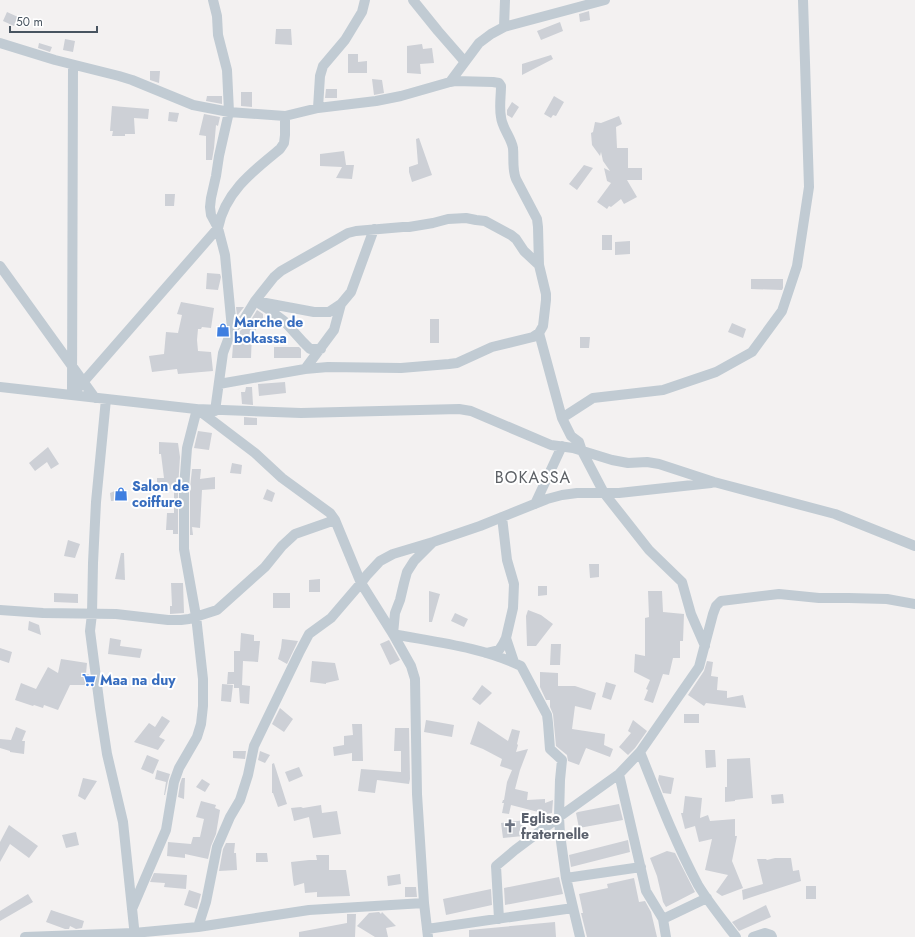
<svg xmlns="http://www.w3.org/2000/svg" width="915" height="937" viewBox="0 0 915 937" font-family="Jost,sans-serif">
<style>
.building{fill:#cdd0d6}
.lines{fill:none;stroke-linecap:round;stroke-linejoin:round}
.minor{stroke:#c1cbd3;stroke-width:10}
.labels{text-anchor:middle;dominant-baseline:central;stroke-width:4;stroke-linejoin:round;paint-order:stroke}
.shop-label{font-size:14px;font-weight:bold;fill:#366cbe;stroke:#fff;text-anchor:start}
.worship-label{font-size:14px;font-weight:bold;fill:#5b616d;stroke:#fff;text-anchor:start}
.quarter-label{font-size:16px;letter-spacing:1px;fill:#5d6166;stroke:#fff}
</style>
<rect width="100%" height="100%" fill="#f3f1f1"/>
<path class="building" d="M589 11 590 20 580 22 579 14Z
M7 12 18 17 14 26 3 21Z
M560 22 563 31 541 40 537 31Z
M276 29H291L292 45 275 44Z
M65 39 75 41 73 52 63 50Z
M39 43 52 47 50 52 38 48Z
M422 44 423 49 432 48 434 63 420 64 421 74 407 73V46Z
M348 54H358V62L367 61V73H348Z
M551 55 553 59 522 75V64Z
M150 71H160L159 83 150 80Z
M372 79 382 80 384 93 374 95Z
M326 89H337V98H325Z
M241 92H252V107L241 106Z
M207 96H222V104L206 101Z
M554 96 564 102 556 116 553 115 551 118 544 114Z
M512 102 519 107 512 118 507 115V110Z
M112 106 149 109 148 119 134 118 135 134H125V136H112L113 131H110Z
M169 112 179 113 177 122 168 121Z
M204 114 220 117 218 126 216 125 214 148 212 160H206V136L199 135Z
M619 116 622 124 616 127 617 148H628V168H642V180H627L637 197 624 204 621 199 611 207 609 206 607 209 597 202 611 183 607 181 604 168 610 171 603 161 601 152 600 156 592 145 591 133 593 132 595 122 601 123Z
M419 138 432 175 412 182 409 172V167L418 164 416 139Z
M344 151 346 165H354L352 179 336 178 342 167 320 166V154Z
M584 165 593 168 577 190 569 184Z
M165 194H175L174 206H165Z
M602 235H612V250H602Z
M630 241V254L615 255V242Z
M207 273 220 274 221 277 218 290 206 289Z
M751 279H783V288L782 290 751 289Z
M181 302 214 308 211 328 202 327 201 329H198L197 340 198 351 211 352 213 371 178 374 177 369 152 372 149 356 164 354 166 332 178 333 182 315 177 314Z
M236 307H244L237 316Z
M257 310 263 314V327L256 324V333H252L251 358H232L233 345H240V331L249 323Z
M430 319H439V343H430Z
M732 323 746 329 743 338 728 332Z
M580 337H590L589 348H580Z
M274 347H299L301 349V358H274Z
M285 382 286 393 259 396 258 384Z
M246 387H252L253 405 242 404 241 392H245Z
M244 417 257 418V425H244Z
M198 431 212 433 209 450 194 448Z
M159 442 178 443 180 457 178 488V534H173V530H166L167 513H174V489H157V478H164L161 454H159Z
M48 447 59 464 51 469 47 462 35 471 29 463Z
M232 463 242 465 241 474 230 473Z
M192 469H201L200 479 215 477V489L202 490 200 528 192 527 193 535H190V488Z
M124 487 125 501H111L110 493Z
M267 489 275 493 272 502 263 499Z
M68 540 80 544 75 558 64 556Z
M121 553H124L125 580 115 579Z
M589 564H599V577L590 578Z
M320 579V592H309V580Z
M171 583H183L184 613 170 614V606H172Z
M538 586H547V595L538 596Z
M429 591 440 594 432 622H429Z
M648 591H662L663 612 684 614 683 641H680V658H673L669 675 663 674 653 703 644 700 648 690 646 689 650 680 634 672 635 654 645 656V618L649 617Z
M54 593 78 594V603L54 602Z
M273 593H290V608H273Z
M528 610 541 615 553 624 536 646H527L526 616Z
M455 613 468 619 464 627 451 621Z
M29 621 39 625 41 635 28 630Z
M241 633 254 635V641H260L258 662 243 661 242 685 250 686 249 704 240 703 239 688H234V684H227L228 672H234V651H240Z
M110 638 121 640 120 646 142 649 140 658 108 654Z
M282 639 298 641 287 664 278 659 281 648Z
M389 640 400 660 390 665 380 644Z
M551 644H561L560 665H550Z
M0 648 12 652 9 663 0 660Z
M61 659 87 663 86 674H89L90 685H70L58 710 44 705 43 708 34 705 33 706 15 700 21 683 36 689 48 667 58 673Z
M312 661 335 663 339 680 326 683V684L310 682Z
M707 661 713 662 711 676 718 677 717 690 727 691V698L743 695 746 708 706 703 704 706 688 695 704 671Z
M540 672 558 673V686H575L596 693 591 710 575 706 572 729 605 734 604 745 613 749 610 757 586 748 579 765 568 761 567 755 556 746 553 714 550 707V700H546L540 687Z
M606 682 616 685 611 700 602 697Z
M222 684 233 685 231 702 221 701Z
M482 685 492 693 480 705 472 699Z
M280 708 293 719 284 732 272 724Z
M684 714H699V723H684Z
M162 716 170 721 159 737 165 740 158 750 134 742 149 723 155 727Z
M426 720 454 725 452 737 424 732Z
M633 720 647 731 635 748 628 755 619 747 631 733 628 731Z
M478 721 508 741 512 729 520 731 517 744 518 745 516 752 528 749 520 770 515 789 528 792 527 800 545 799V803L553 800 552 813 546 814 511 805 509 814 502 813 504 803H502L503 800H504L507 782 512 770 500 766 502 759 483 749 470 744Z
M352 724H362L363 761H352V753L334 756 333 747 344 745V736L353 735Z
M16 727 26 731 22 741H25L24 754 10 752V751L0 748V739L11 740Z
M395 728H409L410 779 409 784 377 780 375 793 358 791 361 769 401 772V751H394Z
M705 750H715L716 767 706 768Z
M233 751H246L245 759 233 758Z
M260 751 270 755 265 763 258 760Z
M147 755 159 760 153 774 141 769Z
M750 758 753 798 735 800V801L725 802V787H727V759Z
M274 763 287 804 278 807 273 793H272V764Z
M299 767 303 776 289 782 285 772Z
M157 770 170 774 168 781 165 795H164L166 782 155 779Z
M659 775 674 778 671 794 663 793 658 780Z
M83 778 97 781 85 800 78 796Z
M182 778H185L184 799 178 797 180 784Z
M202 779 210 784 205 792 196 787Z
M783 794 784 803 772 804 771 795Z
M685 796 702 798 700 818 708 815 710 821 735 819V836H737L732 861 743 888 722 896 716 892 728 875 705 870 712 839 699 842 695 826 685 829 681 813H683Z
M201 801 216 805 215 808 220 810 216 834 211 846 208 859 185 854V858L167 856 168 842 191 844 193 837H200L204 819 196 817Z
M619 804 623 820 579 828 576 813 578 812Z
M321 805 322 813 337 811 341 834 313 838 309 817 294 821 291 808 301 807 303 808Z
M525 820 526 833 523 836 503 838 501 823Z
M9 825 38 846 29 858 10 844 0 862V842Z
M76 832 79 845 66 848 62 835Z
M628 840 630 852 571 867 569 855Z
M226 843H235L234 853H236L237 870 219 871 223 849Z
M667 851 675 853 695 892 666 907 663 902 657 876 650 858Z
M256 853H267L268 862H256Z
M316 855H329V870H346L350 896 317 897V892L305 893 304 883 294 886 293 880 291 862 309 860H317Z
M775 858H791L793 871 799 870 801 881 743 900 742 890 763 884 757 859H766L767 860Z
M154 873 187 875 186 889 164 887 165 883 150 882Z
M400 874 401 884 388 886 387 876Z
M559 877 563 894 505 905 504 888Z
M634 878 639 902 645 901 651 912 657 937H587L581 913H583L579 894 608 888 607 884Z
M806 886H816V899H806Z
M405 887H416L417 897H405Z
M491 889 492 905 446 915 443 899Z
M189 890 201 894 197 909 184 905Z
M28 894 33 902 0 921V911Z
M766 905 771 917 739 931 732 922Z
M51 910 84 921 82 928 76 929 70 926 69 929H65L46 922Z
M379 912 381 914 382 912 396 926 386 928 388 937H375L357 926 369 913Z
M347 914H356L355 937H299V932L347 923Z
M555 922 556 937H469V930Z"/>
<g class="lines">
<path class="minor" d="M213 0 217 16 218 35 227 70 229 112 219 156 216 176 211 198 210 207 211 215 218 228 225 255 232 329
M413 0 438 31 465 62
M504 27 505 0
M0 43 55 60 119 76 132 80 193 105 229 112 285 116 318 108 376 101 401 96 450 82 455 81 493 82 499 83 501 86C501 96 499 107 501 117 502 128 511 137 513 148 514 159 512 169 516 179L537 219 538 227 539 265 546 294V300L543 326 539 333 533 337 492 347 457 363 449 364 401 368 328 367 305 369 219 384
M450 82 479 43 491 34 504 27 605 0
M318 108 320 76 323 66 345 40 362 12 365 0
M0 266 95 398
M255 301 314 312H329L341 304 351 292 374 229
M260 304 268 309 284 321 303 342 310 349H321
M539 333 562 418 571 436 579 442 582 451 604 493 649 550 682 582 691 614 705 646
M305 369 334 330 341 304
M0 387 196 409 301 413 459 409 471 411 551 445 573 448 612 460 628 463 647 462 659 464 714 482 835 514 915 546
M72 395 218 228C225 192 253 171 280 149L284 143 285 135V116
M72 395 73 65
M106 399 96 502 93 563 92 614 90 631 100 708 107 754 123 822 135 937
M215 411 223 353 232 329 244 319 255 301 274 277 281 271 348 233 356 231 403 227H409L433 223 448 219 466 218 476 220 485 221 511 235 516 239 524 251 539 265
M562 418 593 398 663 390 716 372 752 352 782 311 797 266 809 187 803 0
M535 504 562 446
M432 543 414 561 407 572 404 583 400 600 395 613 393 634C435 642 482 647 521 666L547 715 548 723 550 749 562 760 560 780 559 817 515 850 496 866 499 919
M0 610 43 613 116 614 168 620H181L189 619 217 610 265 567 282 546 295 534 335 520
M506 638 514 662
M486 653 499 650 503 644 506 638 513 608 514 584 507 560 502 517
M640 752C658 797 675 842 698 885 709 903 723 920 736 937
M619 774 646 891 663 919 666 937
M566 878 641 867
M132 909 144 881 166 830 174 782 179 768 197 737 201 724 203 706V679L196 616 184 549V488L187 448 197 409 255 453 282 478 330 513 335 520 361 583 393 634 411 666 415 679 417 794 424 903 428 937
M663 919 707 898
M198 927 206 902 217 847 230 817 240 800 248 775 254 746 299 653 309 634 331 618 361 583 367 575 380 561 393 554 433 542 480 526 547 499 562 495 577 493H619L711 483
M427 929 573 908
M25 937 134 933 198 927 309 910 424 903
M580 937 566 878 560 834 559 817 619 774 640 752 699 667 713 614 716 606 721 601 779 594 819 598H849L887 599 915 604
M753 937 765 933 771 935 772 937"/>
</g>
<defs>
<g id="shop-bare" transform="scale(1.08)"><path d="M-5-2.5h2.3a2.7 3.5 0 0 1 5.4 0H5L5.5 6h-11ZM-1.5-2.5h3a1.5 2.3 0 0 0-3 0Z" fill="#3f7fe0" stroke="#fff" stroke-width="2.5" paint-order="stroke"/></g>
<g id="supermarket-bare" transform="scale(1.08)"><path d="M-6-5.5h2.5l.6 2H6L4.5 2H-2.5L-4.4-4H-6ZM-1.5 3.2a1.3 1.3 0 1 0 .1 0ZM3 3.2a1.3 1.3 0 1 0 .1 0Z" fill="#3f7fe0" stroke="#fff" stroke-width="2.5" paint-order="stroke"/></g>
<g id="church-bare" transform="scale(1.08)"><path d="M-1.2-6h2.4v3.5h3.3v2.4h-3.3V6h-2.4V-.1h-3.3v-2.4h3.3Z" fill="#6b7280" stroke="#fff" stroke-width="2.5" paint-order="stroke"/></g>
</defs>
<g fill-rule="evenodd">
<use href="#shop-bare" x="223" y="330"/>
<use href="#shop-bare" x="121" y="494"/>
<use href="#supermarket-bare" x="89" y="680"/>
<use href="#church-bare" x="510" y="826"/>
</g>
<g class="labels">
<g class="shop-label">
<text x="234" y="322">Marche de<tspan x="234" dy="16">bokassa</tspan></text>
<text x="132" y="486">Salon de<tspan x="132" dy="16">coiffure</tspan></text>
<text x="100" y="680">Maa na duy</text>
</g>
<g class="worship-label">
<text x="521" y="818">Eglise<tspan x="521" dy="16">fraternelle</tspan></text>
</g>
<g class="quarter-label">
<text x="533" y="477">BOKASSA</text>
</g>
</g>
<path d="M10 26v6h87v-6" fill="none" stroke="#485460" stroke-width="2"/>
<text x="16" y="26" font-size="12" fill="#485460" stroke="#ffffff" stroke-width="3" paint-order="stroke">50 m</text>
</svg>
